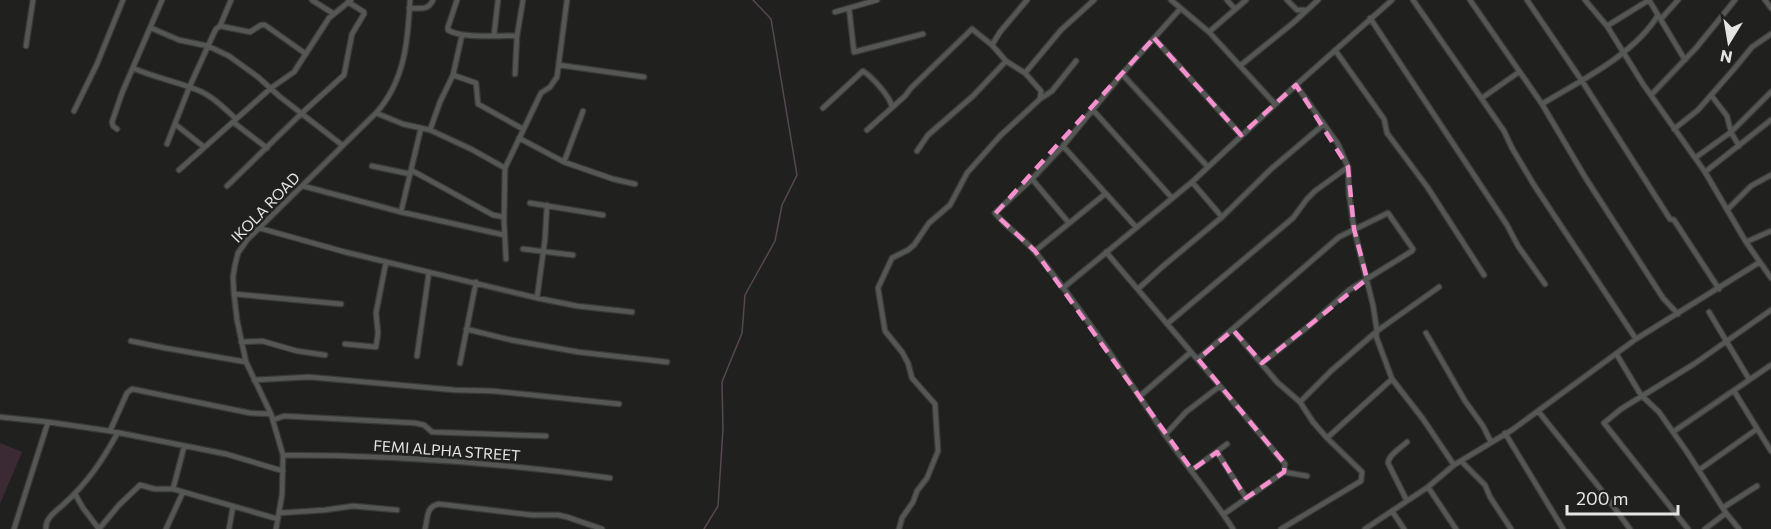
<svg xmlns="http://www.w3.org/2000/svg" width="1771" height="529" viewBox="0 0 1771 529" font-family="Commissioner,sans-serif">
<style>
.garden{fill:#3b2934}
.lines{fill:none;stroke-linecap:round;stroke-linejoin:round}
.stream{stroke:#574751;stroke-width:1.5}
.minor-casing{stroke:#3a3b38;stroke-width:7}
.minor{stroke:#555754;stroke-width:4.5}
.marked{fill:none;stroke:#f690cf;stroke-width:4.5;stroke-dasharray:12 8;stroke-linejoin:round}
.labels{text-anchor:middle;dominant-baseline:central;stroke-width:5;stroke-linejoin:round;paint-order:stroke}
.street-label{font-size:15px;fill:#e5e6e4;stroke:#20211e}
</style>
<rect width="100%" height="100%" fill="#20211e"/>
<path class="garden" d="M0 443 22 452 0 504Z"/>
<g class="lines">
<path class="stream" d="M704 529 718 506 723 429 722 382 742 333 745 295 775 241 782 205 797 175 771 19 753 0"/>
<g class="minor-casing">
<path id="minor" d="M312 0 334 14
M457 0 448 27V30C462 39 498 35 517 36
M1171 0 1209 32 1275 104
M1227 0 1235 9
M1287 0 1297 10H1307
M1413 0 1504 131 1512 148 1534 185 1636 339
M1470 0 1542 104 1585 177 1663 298 1678 314
M1527 0 1582 81 1670 219 1674 220 1719 289
M1585 0 1607 26 1643 84 1705 172 1746 242 1771 278
M1649 0 1685 60
M1765 0 1771 8
M409 8C420 8 428 11 433 0
M849 8 854 52 923 34
M1180 9 1122 74 1063 146 1032 179 995 213C1007 228 1025 239 1037 254 1083 311 1123 372 1164 433 1186 466 1212 496 1233 529
M835 12 877 0
M1370 18 1507 225 1518 246 1545 284
M1661 19 1678 0
M220 26 250 32 261 25H265L306 54
M1607 26 1649 0
M151 28 179 40 208 46 229 56 258 77 279 96 342 145
M1209 32 1246 0
M494 35 498 0
M1154 38 1241 135
M992 45 1000 32 1027 0
M26 46 33 0
M1335 50 1384 119 1387 133 1428 188 1484 275
M559 65 644 77
M1241 65 1293 23 1318 0
M133 68C155 78 180 82 202 92 215 98 225 109 236 119
M515 74 517 36 523 0
M1122 74 1208 167
M453 75 476 83 478 104 523 129
M1296 85 1338 144 1348 167 1349 194 1354 229 1373 305 1377 331 1376 336 1392 379 1423 419 1454 465
M1652 94 1696 48 1735 0
M1711 95 1727 116 1731 132 1739 146
M1482 98 1519 72
M1040 99 1052 91 1076 61
M1542 104C1580 81 1635 54 1658 15
M823 108 863 71C872 77 890 96 892 107
M1093 110 1172 198
M74 111 97 64 123 0
M376 113 403 124 430 130 471 149 505 168
M233 122 267 148
M175 124 204 147
M117 129 113 126 112 122 122 93 162 0
M1674 129 1698 110 1734 69 1752 47 1771 34
M430 130 440 102 453 75 462 35
M867 130 905 96 911 88 972 29 992 45 1006 61 1025 73
M519 138 564 162 613 179 635 184
M167 144 189 88 213 35 216 29 220 26 231 0
M1063 146 1136 227
M917 151 928 135 973 96 1006 61
M1695 158 1731 132 1771 92
M564 162 583 111
M372 166 410 174
M179 170 271 88 294 72 329 18 351 0
M411 170 493 215 504 217
M1705 172 1771 120
M1032 179 1069 223
M1192 182 1222 217
M227 186 302 113 344 75 352 34 364 14V12L348 2
M303 186 401 212 504 235
M530 203 603 215
M1727 210 1751 186 1771 175
M401 212 421 128
M259 228 345 252 537 298 577 306 632 312
M1746 242 1771 231
M523 249 573 255
M1035 251 1105 194
M1106 252 1220 386 1285 464 1284 472 1224 514
M506 259 504 221 505 168 541 93 550 87 557 77 567 0
M1063 288 1192 182 1296 85 1392 0
M1138 289 1162 267 1222 217 1271 169 1323 125
M234 294 341 304
M537 298 545 239 547 205
M1709 312 1749 379
M1167 324 1293 218 1307 199 1315 191 1348 167
M466 329 511 340 578 352 667 362
M1233 330 1277 382 1300 402 1313 422 1327 438 1362 472 1361 481 1281 529
M1426 333 1465 401 1483 426 1491 442
M131 341 165 348 246 362
M241 342 262 341 297 351 325 355
M345 344 376 347 378 333 376 313 386 262
M1617 355 1641 395 1659 412 1687 452 1726 513 1739 529
M417 356 429 272
M1198 359 1339 237 1388 213 1413 249 1412 251 1349 290 1310 325 1262 363
M460 363 476 282
M254 380 309 377 455 390 493 391 619 404
M1734 391 1771 451
M1140 396 1191 352
M1300 402 1331 371 1377 331 1439 287
M1538 411 1599 487 1630 529
M0 417 48 422 110 431 226 454 283 471
M273 420 284 416 415 423 424 425 432 432 546 436
M110 431 127 393 132 389 250 413 271 414
M1673 432 1771 365
M1505 433 1563 529
M1165 435 1186 412 1220 386
M1327 438 1392 379
M1407 442C1401 448 1389 454 1388 463L1407 501
M1217 452 1246 498
M283 455C392 455 501 463 610 478
M1462 462 1485 485 1490 497 1511 529
M1192 470 1227 444
M1699 470 1757 429
M1284 472 1307 476
M1428 487 1456 529
M173 489 184 447
M75 494 83 508 99 529
M1724 507 1757 486
M1392 511 1404 529
M279 513 325 510 353 506 397 510
M14 529 48 422
M46 529C45 517 57 511 65 503 88 482 102 461 117 434
M99 529 119 505 140 485 155 489H173L278 519
M166 529 183 492
M229 529 233 506
M276 529 282 495 283 455 271 414 246 362 237 320 234 294 233 277 235 265 238 253 247 240 376 113C405 81 408 40 410 0
M425 529C428 518 426 506 439 504L532 515H558L567 517 602 529
M899 529 902 518 913 502 917 491 927 478 938 451 935 404 912 378 908 363 902 352 885 331 878 288 892 258 908 250 914 245 929 223 950 205 967 173 1000 136 1040 99 1041 91 1025 73 1061 30 1094 0
M1365 529 1428 487 1454 465 1512 430 1636 339 1760 262
M1688 529 1604 423 1621 409 1694 364 1771 310
M1705 529 1726 513"/>
</g>
<use href="#minor" class="minor"/>
</g>
<path class="marked" d="M1154 38 1241 135 1296 85 1348 167 1354 229 1367 279 1262 363 1233 330 1198 359 1285 464 1284 472 1246 498 1217 452 1192 470 1035 251 995 214Z"/>
<g class="labels">
<g class="street-label">
<text transform="translate(265 207) rotate(-46)">IKOLA ROAD</text>
<text transform="translate(447 450) rotate(4)">FEMI ALPHA STREET</text>
</g>
</g>
<g transform="translate(1729 42) rotate(191)" stroke="#20211e" stroke-width="4.5" paint-order="stroke">
<path d="M0-4.5L10 22L0 15L-10 22Z" fill="#e5e6e4"/>
<text y="-9" font-size="16" font-weight="bold" text-anchor="middle" fill="#e5e6e4">N</text>
</g>
<path d="M1567 505v9h111v-9" fill="none" stroke="#e5e6e4" stroke-width="3"/>
<text x="1576" y="505" font-size="18" fill="#e5e6e4" stroke="#20211e" stroke-width="4.5" paint-order="stroke">200 m</text>
</svg>
